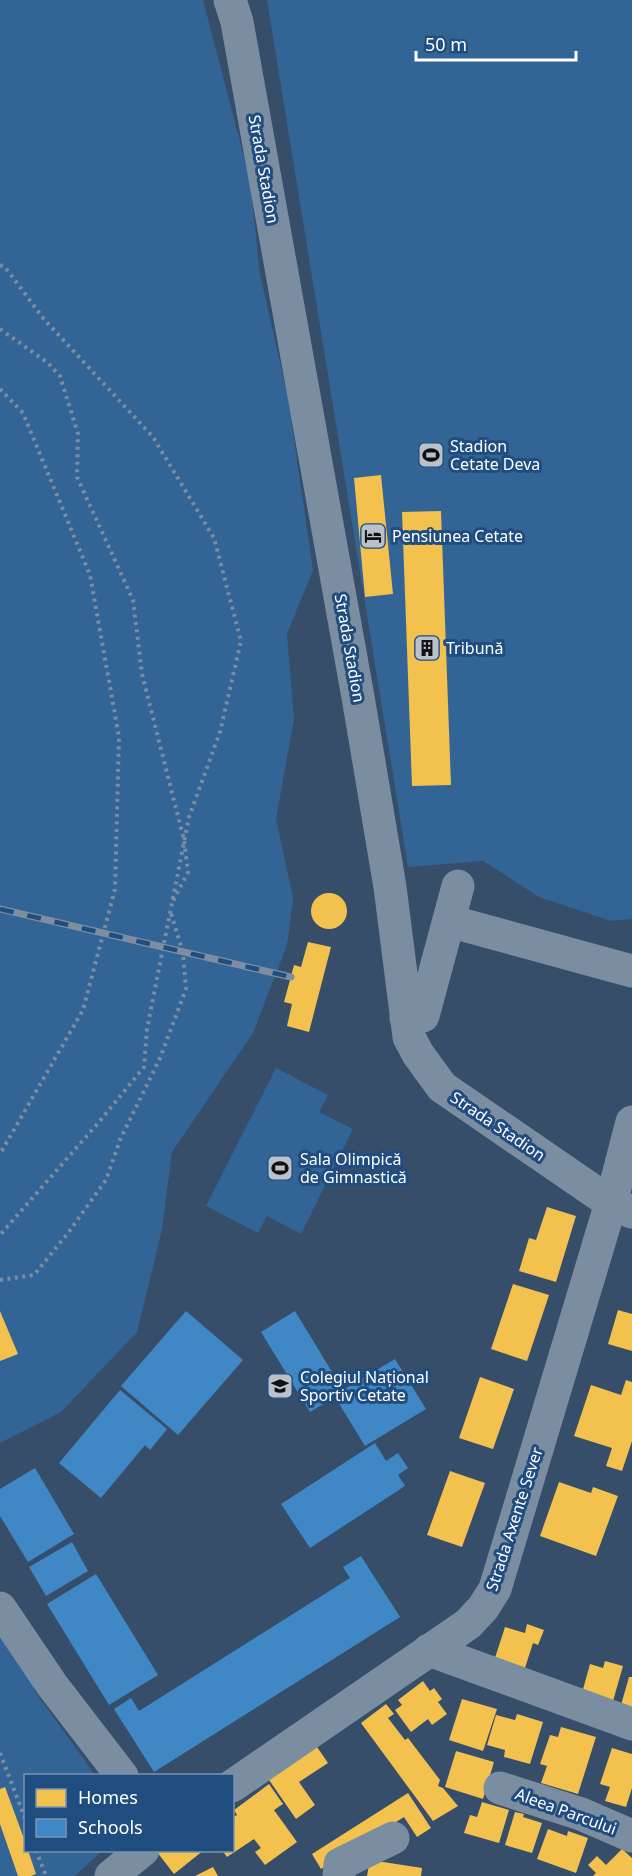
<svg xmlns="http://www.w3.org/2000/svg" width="632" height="1876" viewBox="0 0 632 1876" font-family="'Noto Sans',sans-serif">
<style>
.green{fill:#336496}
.homes{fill:#f2c14e}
.schools{fill:#3f88c5}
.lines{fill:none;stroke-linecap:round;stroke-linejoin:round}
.path{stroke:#7b8da0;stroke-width:4;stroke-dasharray:3 4.5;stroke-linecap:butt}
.minor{stroke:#7b8da0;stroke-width:33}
.rail-casing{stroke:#7d8ea0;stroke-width:7}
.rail{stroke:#204d7f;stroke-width:4.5;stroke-dasharray:14;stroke-linecap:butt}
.labels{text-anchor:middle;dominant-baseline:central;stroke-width:6;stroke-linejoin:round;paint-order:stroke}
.street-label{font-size:16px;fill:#fff;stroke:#204d7f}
.poi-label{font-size:16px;fill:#fff;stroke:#204d7f;text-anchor:start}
</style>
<rect width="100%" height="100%" fill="#364e69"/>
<path class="green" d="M0 0H203L250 180 260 274 288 398 313 570 287 634 294 719 276 819 293 898 287 945 253 1033 172 1152 162 1230 137 1332 61 1412 0 1443Z
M267 0H632V919L611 921 539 897 483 861 408 867Z
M276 1068 328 1095 319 1112 353 1129 301 1234 267 1216 258 1233 206 1206Z
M0 1632 35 1684 34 1690 95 1775 26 1776V1850L102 1851 75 1876H0Z"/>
<path class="homes" d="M381 475 393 594 365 597 354 478Z
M441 511 451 785 412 786 402 512Z
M311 911a18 18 0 1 1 36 0a18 18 0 1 1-36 0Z
M308 942 331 947 309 1032 287 1026 292 1004 284 1002 294 965 301 967Z
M547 1207 576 1216 556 1282 519 1271 529 1238 536 1240Z
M513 1284 549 1295 527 1361 491 1349Z
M618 1310 632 1314V1351L608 1344Z
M0 1311 18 1354 0 1361Z
M480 1377 514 1389 493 1449 459 1438Z
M626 1380 632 1382V1441L622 1471 606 1466 612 1448 574 1436 591 1385 621 1395Z
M450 1471 485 1483 462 1547 427 1535Z
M559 1482 591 1493 593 1487 618 1496 596 1556 540 1536Z
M527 1624 544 1630 538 1645 533 1643 524 1671 494 1661 505 1627 525 1633Z
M605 1661 623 1666 613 1701 582 1693 590 1664 603 1668Z
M629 1677H632V1708L621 1705Z
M423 1681 430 1691 434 1688 442 1699 438 1702 447 1714 432 1725 428 1719 411 1732 395 1710 402 1705 398 1700Z
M462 1699 497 1709 483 1751 449 1740Z
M386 1704 394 1714 388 1718 405 1740 408 1738 440 1780 438 1786 443 1788 458 1806 433 1821 361 1723Z
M517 1714 543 1722 530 1764 504 1757 505 1750 487 1745 496 1715 515 1720Z
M561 1727 596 1737 578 1794 541 1783 547 1766 540 1764 550 1735 558 1737Z
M315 1744 328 1763 299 1782 315 1805 296 1819 267 1777Z
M612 1748 632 1754V1788L626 1807 605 1801 610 1787 600 1784Z
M456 1751 494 1762 483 1799 445 1787Z
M269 1784 283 1804 274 1810 297 1842 265 1865 255 1852 261 1848 254 1839 227 1857 222 1850H232V1818L237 1815 234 1810Z
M5 1787 26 1844V1850H28L36 1874 31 1876H18L0 1824V1789Z
M408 1793 431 1828 417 1837 404 1817 321 1869 312 1854Z
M482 1802 509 1810 499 1843 464 1833 470 1815 477 1817Z
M515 1812 524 1814 523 1817 542 1823 532 1853 505 1845Z
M548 1829 567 1836 568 1831 588 1838 576 1873 537 1859Z
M622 1849 632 1858V1876H593L596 1873 588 1865 597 1856 606 1865Z
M159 1850H204L174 1874 157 1852Z
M370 1860 422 1868 421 1876H367Z
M213 1867 218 1876H195Z"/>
<path class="schools" d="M186 1311 243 1360 178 1435 121 1386Z
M295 1311 343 1390 395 1359 426 1409 365 1446 335 1397 310 1412 261 1332Z
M120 1390 167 1429 150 1450 145 1445 101 1498 59 1463Z
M375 1443 386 1461 398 1453 408 1468 398 1475 405 1486 310 1548 281 1504Z
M35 1468 74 1534 28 1562 0 1516V1489Z
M72 1542 88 1571 46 1596 29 1567Z
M361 1556 400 1617 154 1772 114 1709 131 1698 139 1711 350 1578 343 1567Z
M96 1574 158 1675 109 1705 47 1604Z"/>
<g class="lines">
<path class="path" d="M0 265 5 267 43 318 153 437 214 538 241 641 220 732 189 817 147 1029 144 1067 99 1122 0 1235
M0 329 48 363 60 376 78 434 77 477 133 600 142 674 184 840 188 872 172 903
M0 389 23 413 90 575 119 737 115 889 83 1010 0 1154
M0 1280 34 1275 68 1233 106 1180 120 1140 160 1058 186 989 183 953 170 910
M0 1753 26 1821
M36 1850 46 1876"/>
<path class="minor" d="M230 0 237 22 358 697 390 887 409 1037 418 1054 442 1087 611 1203 632 1212
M449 921 632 971
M406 1018 423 1016 458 886
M0 1608 52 1685 122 1776
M429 1650 632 1724
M232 1786 468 1624 483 1608 495 1589 611 1203 632 1122
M500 1788 581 1814 632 1836
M111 1876 143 1850
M339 1876 340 1864 393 1838"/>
<g class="rail-casing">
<path id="rail" d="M0 909 291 977"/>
</g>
<use href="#rail" class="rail"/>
</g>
<defs>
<g id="stadium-square" transform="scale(1.35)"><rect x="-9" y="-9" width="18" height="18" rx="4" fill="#b9c1ca" stroke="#204d7f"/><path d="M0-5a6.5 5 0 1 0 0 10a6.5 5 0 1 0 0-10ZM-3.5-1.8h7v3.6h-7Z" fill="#111"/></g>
<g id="hotel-square" transform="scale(1.35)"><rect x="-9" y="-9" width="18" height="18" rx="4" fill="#b9c1ca" stroke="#204d7f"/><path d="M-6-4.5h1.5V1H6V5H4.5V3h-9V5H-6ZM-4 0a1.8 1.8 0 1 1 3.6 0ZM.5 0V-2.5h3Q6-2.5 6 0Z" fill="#111"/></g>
<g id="building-square" transform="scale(1.35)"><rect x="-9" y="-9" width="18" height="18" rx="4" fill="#b9c1ca" stroke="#204d7f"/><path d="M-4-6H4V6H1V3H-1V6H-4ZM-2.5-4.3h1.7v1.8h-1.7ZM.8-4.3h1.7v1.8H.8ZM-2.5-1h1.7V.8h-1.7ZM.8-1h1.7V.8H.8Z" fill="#111"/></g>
<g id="university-square" transform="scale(1.35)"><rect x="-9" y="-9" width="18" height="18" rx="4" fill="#b9c1ca" stroke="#204d7f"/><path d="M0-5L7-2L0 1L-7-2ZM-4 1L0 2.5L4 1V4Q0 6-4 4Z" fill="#111"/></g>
</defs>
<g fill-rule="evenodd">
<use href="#stadium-square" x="431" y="455"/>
<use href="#hotel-square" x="373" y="536"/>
<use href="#building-square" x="427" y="648"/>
<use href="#stadium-square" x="280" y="1168"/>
<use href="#university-square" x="280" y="1386"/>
</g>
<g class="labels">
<g class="street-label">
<text transform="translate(264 169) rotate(80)">Strada Stadion</text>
<text transform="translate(350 648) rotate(80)">Strada Stadion</text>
<text transform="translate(498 1126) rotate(34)">Strada Stadion</text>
<text transform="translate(514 1519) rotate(-72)">Strada Axente Sever</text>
<text transform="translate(566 1811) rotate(20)">Aleea Parcului</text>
</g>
<g class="poi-label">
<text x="450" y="446">Stadion<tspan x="450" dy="18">Cetate Deva</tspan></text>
<text x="392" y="536">Pensiunea Cetate</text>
<text x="446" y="648">Tribună</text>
<text x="300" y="1159">Sala Olimpică<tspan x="300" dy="18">de Gimnastică</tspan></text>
<text x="300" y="1377">Colegiul Național<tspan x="300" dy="18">Sportiv Cetate</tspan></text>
</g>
</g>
<rect x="24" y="1774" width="210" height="78" fill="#204d7f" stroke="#7994b2" stroke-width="1.5"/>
<rect x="36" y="1789" width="30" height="18" fill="#f2c14e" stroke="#7994b2" stroke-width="1.5"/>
<text x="78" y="1804" font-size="18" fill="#ffffff">Homes</text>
<rect x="36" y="1819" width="30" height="18" fill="#3f88c5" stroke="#7994b2" stroke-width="1.5"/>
<text x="78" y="1834" font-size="18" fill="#ffffff">Schools</text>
<path d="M416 51v9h160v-9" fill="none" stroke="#ffffff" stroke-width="3"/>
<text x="425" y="51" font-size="18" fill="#ffffff" stroke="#204d7f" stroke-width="4.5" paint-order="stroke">50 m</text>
</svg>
